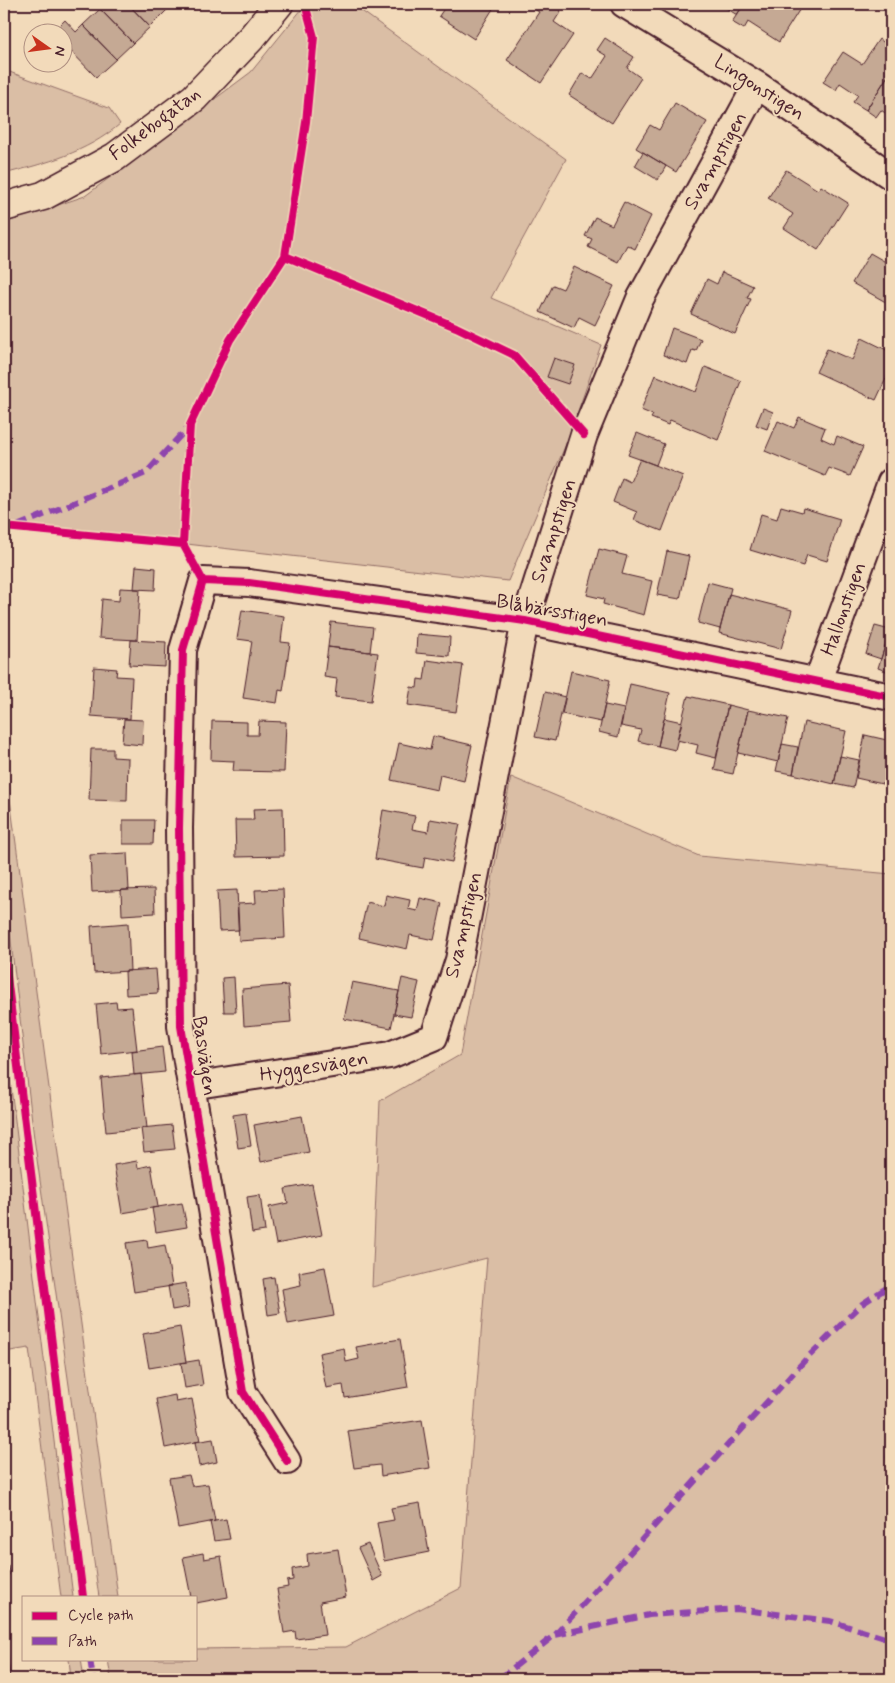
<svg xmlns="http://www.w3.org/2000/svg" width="895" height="1683" viewBox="0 0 895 1683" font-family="Mynerve,sans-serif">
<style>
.green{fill:#dabea5;stroke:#926e68}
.building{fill:#c5a994;stroke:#4a1f2b}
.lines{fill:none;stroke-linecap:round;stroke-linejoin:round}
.street-casing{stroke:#4a1f2b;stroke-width:30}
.secondary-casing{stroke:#4a1f2b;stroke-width:31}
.street{stroke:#f2daba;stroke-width:26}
.secondary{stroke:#f2daba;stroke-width:28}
.quiet{stroke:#8e44ad;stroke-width:6;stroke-dasharray:12 6;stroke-linecap:butt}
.cycleway-casing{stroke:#f2daba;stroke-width:11}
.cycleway{stroke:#d6006c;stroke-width:8}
.labels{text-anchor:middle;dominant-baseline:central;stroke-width:4;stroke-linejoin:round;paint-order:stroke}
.street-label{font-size:20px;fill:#4a1f2b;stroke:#f2daba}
</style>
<rect width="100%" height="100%" fill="#f2daba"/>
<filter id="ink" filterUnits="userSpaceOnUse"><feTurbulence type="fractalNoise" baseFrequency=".02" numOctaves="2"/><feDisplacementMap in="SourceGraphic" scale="10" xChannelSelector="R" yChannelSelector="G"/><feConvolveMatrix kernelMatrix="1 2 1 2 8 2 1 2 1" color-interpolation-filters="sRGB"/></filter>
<g filter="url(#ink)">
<path class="green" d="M306 4H352L566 159 491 298 601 345 569 437 508 581 4 523V223L85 196 251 72Z
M4 70 109 108 120 124C86 153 46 163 4 174Z
M4 755 118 1597H99L34 1138 4 882Z
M511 777 699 856 891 874V1439L886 1457 891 1476V1679H111L108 1659H196V1649L346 1647 461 1588 487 1258 372 1287 380 1101 460 1055Z
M4 1030 73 1597H61L29 1348 4 1352Z
M69 1659H81L84 1679H71Z"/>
<path class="building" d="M95 4H128L150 27 133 43Z
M128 4H161L167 10 150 27Z
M161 4H174L167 10Z
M447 4H496L474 39 439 16Z
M532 4H550L561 11 554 22 573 35 541 83 507 60 539 12 530 6Z
M720 4H744L737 15Z
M744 4H803L779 42 748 22 744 29 732 22Z
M100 9 133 43 116 59 83 25Z
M65 20 76 32 83 25 116 59 96 77 62 42V32H53Z
M605 38 634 57 627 68 641 78 612 123 569 95 582 73 592 79 607 56 597 50Z
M879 39 891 47V71L866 110 853 102 858 95 840 83 836 90 823 82 843 52 862 64Z
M891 71V117L881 110 876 117 866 110Z
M675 103 707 122 676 172 636 148 650 125 659 130Z
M643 152 666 166 658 180 635 166Z
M786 170 818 190 821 186 848 203 818 250 784 228 793 214 768 198Z
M624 202 651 216 635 249 627 245 618 262 588 247 592 239 585 236 595 217 612 225Z
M870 253 891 265V305L852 283Z
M574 267 614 286 595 325 579 317 574 328 540 312 553 285 563 289Z
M722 272 753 286 747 298 751 299 735 334 691 314 707 279 717 284Z
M672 328 701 339 696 351 692 350 687 364 663 355Z
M862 338 891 352V368L876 400 816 372 827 349 852 360Z
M554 358 575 365 568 384 547 377Z
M705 367 741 381 718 440 670 420 668 425 651 418 653 415 641 410 655 375 696 392Z
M763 408 773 412 767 429 756 425Z
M799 417 825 428 821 438 834 444 837 436 863 447 850 476 829 468 825 476 765 451 778 421 794 428Z
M637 433 664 444 656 465 628 455Z
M640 459 683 476 662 531 634 520 637 512 613 502 622 478 630 482Z
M781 506 802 512 803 508 840 519 827 561 807 555 803 566 750 550 761 514 777 519Z
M599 549 627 556 622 574 652 581 644 615 603 604 604 599 587 595Z
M667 551 689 556 680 599 657 595Z
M136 566 156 568 155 590 134 589Z
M708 582 731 588 720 629 698 623Z
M120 588 140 589 137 640 99 638 102 599 119 601Z
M729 594 792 610 781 649 719 633Z
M242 610 284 616 281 642 290 643 283 691 279 690 277 703 243 698 252 641 237 639Z
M331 622 373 627 370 652 328 647Z
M875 626 890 630 881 659 866 654Z
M889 633 891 634V673L878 668Z
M417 634 450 637 449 656 416 653Z
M131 640 166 642 165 667 129 665Z
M328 647 378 653 371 701 335 697 337 679 324 677Z
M427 660 463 665 456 712 408 705 411 687 417 688 418 679 424 680Z
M94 667 117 669 116 676 132 677 130 719 91 716Z
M571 671 610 680 601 722 562 714Z
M630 684 670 693 658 746 638 741 641 730 621 726Z
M545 692 565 697 555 741 535 737Z
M688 696 728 705 716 758 696 753 698 745 677 740Z
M605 705 624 709 618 737 599 732Z
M728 705 748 710 733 774 714 770Z
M748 710 788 718 778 762 738 753Z
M664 718 682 722 675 750 658 746Z
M124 719 143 720 142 745 122 743Z
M212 721 247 722V735H258L259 721 286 722 284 772 233 771 234 761 211 760Z
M804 722 846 731 834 784 793 774Z
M865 735 891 741V786L856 778Z
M433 736 472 745 464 781 440 775 437 790 391 780 399 743 430 750Z
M782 744 798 747 793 774 776 771Z
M91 749H113V757L128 758 127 801 89 800Z
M840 756 859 760 853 788 834 784Z
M283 808 284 856 236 857 235 820H254L253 809Z
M383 810 415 816 412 829 428 832 430 819 460 824 452 862 425 857 423 868 375 859Z
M123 820H154L153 844H123Z
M127 853 129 890 92 892 90 855Z
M154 889 155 913 122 915 121 890Z
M283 889 285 938 239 941 237 904 256 903 255 890Z
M237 890 239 930 219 931 217 891Z
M386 895 410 900 408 909 417 911 420 898 442 903 434 940 410 935 407 949 359 938 367 902 384 906Z
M128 923 130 971 94 973 91 926Z
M156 969 158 993 126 995 125 971Z
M234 977 236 1012H224L222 978Z
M402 978 419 982 411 1017 394 1014Z
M352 982 399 991 391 1028 344 1019Z
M288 985 291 1022 244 1026 242 989Z
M116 1002 117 1008 132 1007 137 1050 101 1054 96 1004Z
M162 1047 165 1072 134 1075 132 1051Z
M141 1074 147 1128 106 1132 101 1078Z
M246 1113 251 1146 238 1148 233 1115Z
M302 1116 309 1152 261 1162 254 1125Z
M172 1125 175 1149 144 1152 141 1128Z
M137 1161 138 1168 151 1165 158 1207 122 1213 114 1165Z
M312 1184 322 1235 276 1244 269 1207 288 1203 285 1189Z
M260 1195 265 1231 252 1233 247 1197Z
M182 1203 187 1227 156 1232 152 1208Z
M147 1240 148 1248 165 1245 172 1286 134 1292 126 1243Z
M325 1267 334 1316 288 1324 282 1289 301 1285 299 1272Z
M274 1277 280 1313 268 1315 263 1279Z
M186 1283 189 1307 172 1310 168 1286Z
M180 1327 186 1362 149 1368 143 1334Z
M400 1339 408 1387 345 1398 343 1385 326 1388 319 1353 344 1348 346 1362 359 1359 356 1347Z
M199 1360 203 1385 185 1388 181 1363Z
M175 1395 176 1402 192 1399 200 1441 165 1448 156 1399Z
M422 1420 430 1468 381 1476 380 1465 354 1468 348 1431Z
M213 1439 217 1462 199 1466 195 1442Z
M189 1475 192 1486 208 1484 215 1521 178 1528 169 1478Z
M420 1503 429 1552 384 1561 377 1523 394 1520 391 1508Z
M226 1519 230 1539 214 1541 210 1522Z
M368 1544 382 1576 373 1581 358 1548Z
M338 1549 346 1597 320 1602 325 1635 296 1639 295 1631 284 1633 277 1589 288 1587 287 1581 293 1580 292 1569 308 1566 307 1554Z
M203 1553 204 1559 221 1556 228 1597 196 1603V1597H191L183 1557Z
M4 1565H8L9 1575H4Z
M4 1649H7L10 1679H4Z"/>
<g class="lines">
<g class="street-casing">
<path id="street" d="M624 4 757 85 891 176
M818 680 891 482
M191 1086 390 1055 434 1037 459 960 525 621 584 435 640 299 757 85
M287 1461 243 1392 181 1026 179 828 183 650 203 581 249 583 525 621 891 697"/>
</g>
<g class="secondary-casing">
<path id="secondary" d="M4 207 43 196 115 157 194 98 252 37 279 4"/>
</g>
<use href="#street" class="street"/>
<use href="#secondary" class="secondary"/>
<path class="quiet" d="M17 526 146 473 190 425
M555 1635 649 1615 737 1609 830 1621 891 1640
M90 1659 93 1679
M499 1679 555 1635 806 1359 862 1304 891 1285"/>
<g class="cycleway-casing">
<path id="cycleway" d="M285 256 456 327 514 355 584 435
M4 527 183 544 203 581
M183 544 190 425 230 340 285 256 306 122 314 37 305 4
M203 581 183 650 179 828 181 1026 243 1392 287 1461
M203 581 249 583 525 621 891 697
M4 952 83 1597"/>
</g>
<use href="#cycleway" class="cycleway"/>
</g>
</g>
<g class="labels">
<g class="street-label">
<text transform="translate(759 88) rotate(33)">Lingonstigen</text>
<text transform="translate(155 124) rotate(-37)">Folkebogatan</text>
<text transform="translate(716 161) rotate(-61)">Svampstigen</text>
<text transform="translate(554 531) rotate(-72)">Svampstigen</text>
<text transform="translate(844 609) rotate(-70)">Hallonstigen</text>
<text transform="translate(552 611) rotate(10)">Blåbärsstigen</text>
<text transform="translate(464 925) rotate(-77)">Svampstigen</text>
<text transform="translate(204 1056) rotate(82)">Basvägen</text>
<text transform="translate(314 1067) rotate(-9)">Hyggesvägen</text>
</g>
</g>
<rect width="895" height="1683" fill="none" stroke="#f2daba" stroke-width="20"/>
<rect x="10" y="10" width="875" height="1663" fill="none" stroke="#4a1f2b" stroke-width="2" filter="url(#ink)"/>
<rect x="22" y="1596" width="175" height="65" fill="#f2daba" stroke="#af8f81"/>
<rect x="32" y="1612" width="25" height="8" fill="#d6006c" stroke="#af8f81"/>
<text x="68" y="1620" font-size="15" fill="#4a1f2b">Cycle path</text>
<rect x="32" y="1637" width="25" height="8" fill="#8e44ad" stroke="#af8f81"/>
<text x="68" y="1646" font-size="15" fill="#4a1f2b">Path</text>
<g transform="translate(48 48) rotate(104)"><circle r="24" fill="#f2daba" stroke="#af8f81"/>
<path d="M0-4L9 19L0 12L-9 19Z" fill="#c8321e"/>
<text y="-8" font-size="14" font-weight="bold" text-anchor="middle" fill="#4a1f2b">N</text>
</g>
</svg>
